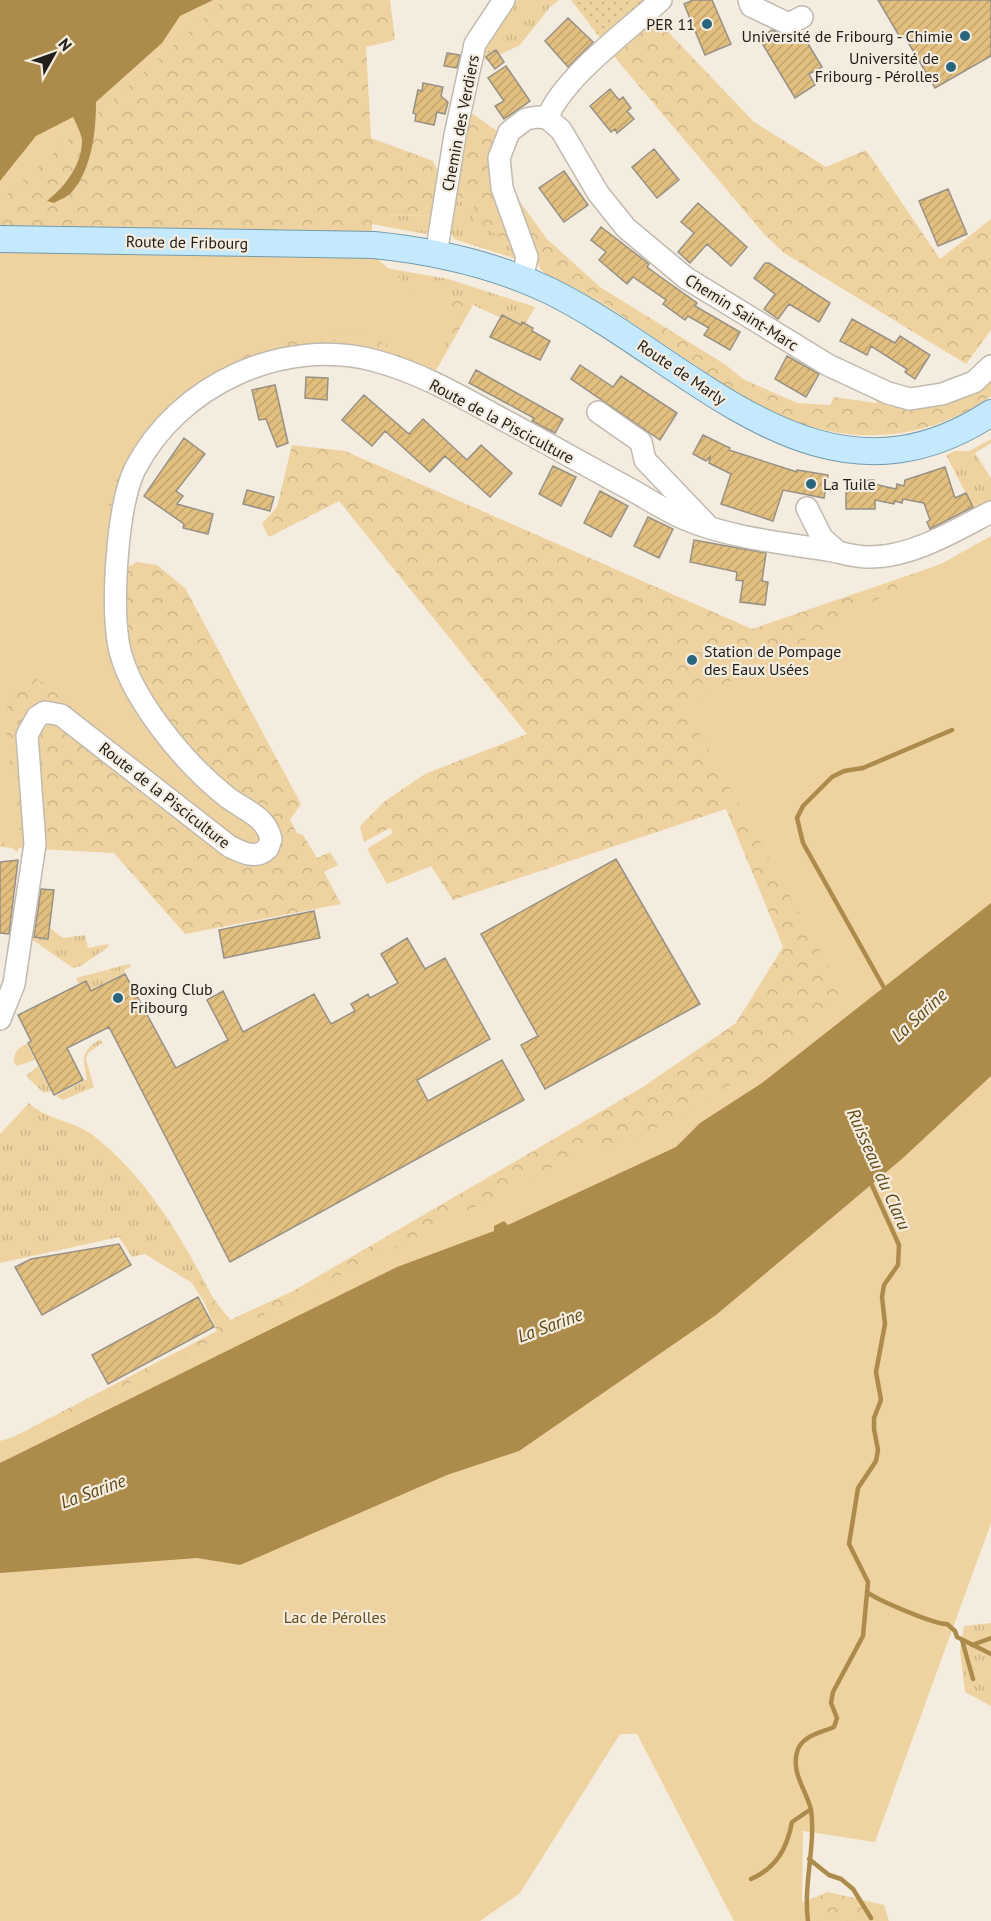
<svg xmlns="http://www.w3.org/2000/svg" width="991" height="1921" viewBox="0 0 991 1921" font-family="'PT Sans',sans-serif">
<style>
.grass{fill:url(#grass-tufts)}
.forest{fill:url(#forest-crowns)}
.park{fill:#eed3a1}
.garden{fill:url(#garden-dots)}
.water{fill:#ac8b4b}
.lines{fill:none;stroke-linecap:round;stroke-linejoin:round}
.stream{stroke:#ac8b4b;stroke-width:4.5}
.building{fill:url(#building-hatch);stroke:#979186;stroke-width:1.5}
.minor-casing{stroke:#c1baae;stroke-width:24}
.major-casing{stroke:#729aac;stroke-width:28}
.minor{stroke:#fff;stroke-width:21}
.major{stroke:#c4e9fc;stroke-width:26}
.poi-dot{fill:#2a647d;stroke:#f3ecdf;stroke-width:2}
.labels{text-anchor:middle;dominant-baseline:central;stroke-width:4.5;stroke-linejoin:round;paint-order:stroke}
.poi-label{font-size:16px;fill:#23201c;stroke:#f3ecdf;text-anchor:end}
.street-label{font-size:16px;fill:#23201c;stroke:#f3ecdf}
.park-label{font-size:16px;fill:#634b1a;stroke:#f3ecdf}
.water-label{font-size:18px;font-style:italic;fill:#604816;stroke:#f3ecdf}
</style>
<defs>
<pattern id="grass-tufts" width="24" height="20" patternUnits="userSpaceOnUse" patternTransform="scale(1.5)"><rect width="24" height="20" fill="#eed3a1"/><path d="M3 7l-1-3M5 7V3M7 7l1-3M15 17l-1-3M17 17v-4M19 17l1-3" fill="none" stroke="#ccb58a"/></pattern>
<pattern id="forest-crowns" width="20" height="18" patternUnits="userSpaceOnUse" patternTransform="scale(1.5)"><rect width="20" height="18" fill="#eed3a1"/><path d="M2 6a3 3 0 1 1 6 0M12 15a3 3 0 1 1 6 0" fill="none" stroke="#ccb58a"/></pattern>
<pattern id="garden-dots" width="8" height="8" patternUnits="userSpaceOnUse" patternTransform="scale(1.5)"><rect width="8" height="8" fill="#eed3a1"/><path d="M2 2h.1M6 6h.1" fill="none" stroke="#ccb58a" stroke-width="1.8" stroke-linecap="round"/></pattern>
<pattern id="building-hatch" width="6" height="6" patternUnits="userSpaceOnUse" patternTransform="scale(1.5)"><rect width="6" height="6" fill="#e2bf7e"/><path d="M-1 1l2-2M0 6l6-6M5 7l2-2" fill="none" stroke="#c2a46c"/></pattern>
</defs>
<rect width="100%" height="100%" fill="#f3ecdf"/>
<path class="grass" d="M518 0H559L550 7 520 45 487 61 480 57 503 8Z
M454 201 474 203 511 245 523 261 454 239 450 230Z
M434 215 431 228 425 234 372 224V216Z
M536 260 550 265 633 325 578 290 549 277 541 270Z
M375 266 448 279 535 307 523 328 473 305 372 273Z
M351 336 434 374 351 346 328 344 260 354Z
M991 439V443L975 453 991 478V501L975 511 946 455 955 451H969Z
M49 927 63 938 85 935 88 948 109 944 107 948 81 966 73 968 27 936 47 939Z
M129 964 131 967 124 970 125 973 91 991 86 981 79 984 76 978Z
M101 1039 102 1043 88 1053 86 1059 94 1087 63 1100 56 1096 87 1079C82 1059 81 1050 101 1039Z
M27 1044 35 1060 17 1066 14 1062C14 1052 18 1048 27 1044Z
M38 1066 51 1091 44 1093 26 1076Z
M29 1103C47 1120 75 1121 94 1136 148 1179 182 1238 213 1298H207L204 1302 192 1283 145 1254 132 1257 119 1237 0 1263V1134Z
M991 1623V1706L965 1692 960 1651 964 1626Z"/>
<path class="forest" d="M213 0H390L395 40 366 47 371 138 433 161 440 176 434 215 372 216V273L473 305 434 374 351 336 260 354 226 370 128 463 118 481 120 489 112 581H128V567L137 562 157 565 185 588 301 804 290 820 297 833 303 835 317 858 330 852 338 865 324 872 341 904 185 934 114 853 0 847V182L73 117C75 123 81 133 82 139 83 165 64 185 48 201L70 193 96 102Z
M652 15 754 122 826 167 866 150 940 259 991 219V330L966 364 784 253 764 234 611 53Z
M467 110 500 133 515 238 511 245 473 219 474 204 454 201Z
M509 187 547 239 600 287 726 365 743 379 797 403 830 405 834 397 876 403 877 399 991 374V396C927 442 852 446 779 416 747 403 718 380 689 361 642 330 596 298 550 266L536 260Z
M292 445 345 451 752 629 991 547V903L762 1083 245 1344 0 1444 217 1331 204 1302 207 1298H213L230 1320 293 1291 643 1087 736 1023 783 947 726 809 453 900 431 866 387 884 367 849 393 833 390 828 364 842 360 826 385 801 425 774 527 734 339 501 269 537 262 524 277 507Z
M828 1892 884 1905 889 1921H759Z"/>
<path class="park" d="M0 0H224L0 201Z
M0 252 376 258 407 284 462 314 432 366 355 330 259 348 183 392 136 441 109 494 108 651 119 685 140 717 200 783 257 828 256 840 248 845 235 839 95 731 60 691 36 679 22 683 5 710 7 745 20 820 18 852 3 843 0 838Z
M991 536V1523L875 1842 803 1831 802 1901 812 1921H734L637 1734H620L520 1893 480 1921H0V1441L26 1433 95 1401 576 1155 649 1132 752 1072 844 994 685 707Z"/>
<path class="garden" d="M571 0H647L601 39Z"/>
<path class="water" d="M0 0H213L180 16 162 43 96 102C96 131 92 170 71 193 67 197 59 200 54 203L47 201C65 186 82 165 82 140 81 133 76 123 73 117L36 136 0 181Z
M991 903V1076L903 1158 716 1315 519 1451 447 1475 240 1565 197 1558 0 1573V1463L397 1267 494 1231V1226L504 1221 508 1225 676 1147 700 1123 762 1083Z"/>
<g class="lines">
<path class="stream" d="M887 993 803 843 797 818 803 806 832 777 844 771 863 768 952 730
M867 1592C877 1600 936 1625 947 1624L955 1631 957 1637 991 1654
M962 1640 973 1679
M972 1645 991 1638
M809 1859 829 1875 841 1879 853 1889 871 1918
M751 1879C776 1868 787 1849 792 1822L811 1809
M808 1921C803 1884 816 1845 811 1810 807 1791 791 1774 797 1752 801 1736 820 1733 834 1727L837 1718 831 1703 833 1692 863 1636 868 1582 849 1544 858 1488 876 1461 878 1450 874 1429V1418L881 1400 876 1372 885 1324 882 1297 884 1285 898 1265 899 1245 870 1181"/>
</g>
<path class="building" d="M693 0H712L731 44 705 55 684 4Z
M878 0H991V56L935 88 905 37 901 39Z
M568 18 593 42 568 67 545 41Z
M772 30 789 37 801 32 822 67 809 74 815 85 795 98 759 38Z
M496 50 504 62 495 69 486 57Z
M447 53 460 55 457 68 444 66Z
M506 66 530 101 504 119 495 106 504 101 488 78Z
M423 83 443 87 441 96 448 102 445 114 437 112 434 125 415 121 416 114 413 113 418 90 422 91Z
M610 89 619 100 623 97 631 108 627 111 634 119 617 133 615 129 611 132 590 106Z
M654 149 679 180 657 198 632 167Z
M564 171 588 205 564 222 539 188Z
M948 189 967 234 938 246 919 201Z
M698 203 747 247 731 266 707 244 690 263 678 252 694 233 681 222Z
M601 227 649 264 647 267 662 278 697 303 695 306 740 332 730 350 704 335 709 328 688 316 685 320 663 304 666 300 633 277 627 284 599 260 606 252 591 240Z
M765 263H769L830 303 819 322 789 304 778 319 764 309 775 294 754 278Z
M502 315 521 325 522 322 533 328 532 331 550 341 540 360 490 337Z
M852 319 895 343 900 336 930 355 915 379 905 372 907 369 871 346 867 355 840 341Z
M787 356 819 374 806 397 775 379Z
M580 365 613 387 621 376 677 413 660 440 571 379Z
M476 370 563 419 555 433 532 421 534 418 469 383Z
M306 377 328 378 327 400 305 398Z
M275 385 288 443 277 447 266 419 259 420 252 390Z
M364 395 409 434 423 419 467 460 481 445 512 473 490 497 445 456 430 472 385 431 372 446 342 420Z
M703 435 730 448 729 450 797 472V470L828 475 824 498 783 490 773 521 721 504 731 474 709 463 710 457 706 461 693 454Z
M184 438 205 454 176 491 183 496 177 504 213 514 208 534 183 528 184 524 144 496Z
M553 466 576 477 561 506 539 494Z
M945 467 955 498 966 493 973 507 930 529 927 522 930 520 924 503 903 499 902 503 895 501 894 504 875 500V509H846V481L874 480V484L896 489 897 484 904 486 905 480Z
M247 490 274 497 270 511 243 504Z
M600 491 628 506 611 537 584 523Z
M648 517 673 529 659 558 634 546Z
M694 540 766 553 762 581 768 582 765 605 740 602 743 581 736 580 737 572 690 562Z
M616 859 700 1004 545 1089 521 1045 538 1036 481 934Z
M18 860 9 934 0 933V862Z
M41 889 54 890 48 939 34 937Z
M314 911 320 938 224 958 219 930Z
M407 938 425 969 445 958 490 1039 417 1080 428 1101 502 1060 524 1100 230 1262 109 1027 67 1048 83 1080 54 1095 28 1043 31 1041 18 1015 86 981 91 991 125 974 176 1068 228 1040 207 1000 223 991 243 1032 314 994 331 1024 355 1011 351 1004 368 994 370 998 398 983 381 954Z
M119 1244 131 1265 42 1315 15 1267 31 1259Z
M198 1297 214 1327 108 1384 92 1355Z"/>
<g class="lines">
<g class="minor-casing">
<path id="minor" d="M749 0 751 6 789 24 802 17
M547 118C565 76 626 32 661 0
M436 255 455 135 475 44 504 0
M522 280 527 257 502 188 499 158 509 132 526 119 537 117 547 118 561 130 598 193 626 228 686 278 828 365 888 393 910 399 942 394 974 382 991 366
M598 412 641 442 645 460 708 526
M807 508 822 538 838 552
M0 1019 14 984 35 844 27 735 37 717 45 712 61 715 229 846C243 853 256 860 268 848L271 839C266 816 244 810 227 797 185 764 126 694 118 641 112 600 117 506 135 469 179 384 284 336 376 361 421 373 462 397 502 419 545 442 587 466 630 489 648 499 666 511 685 519 727 537 782 543 827 550 840 552 855 557 868 557 910 558 955 531 991 512"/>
</g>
<g class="major-casing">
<path id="major" d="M0 239 374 245C433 251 496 265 550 291 694 362 820 525 991 413"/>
</g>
<use href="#minor" class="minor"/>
<use href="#major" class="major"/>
</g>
<g class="poi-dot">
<circle cx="707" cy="24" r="6"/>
<circle cx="965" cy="36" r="6"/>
<circle cx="951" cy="67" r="6"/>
<circle cx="811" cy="484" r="6"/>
<circle cx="692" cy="660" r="6"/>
<circle cx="118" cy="998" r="6"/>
</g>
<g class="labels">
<g class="poi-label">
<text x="695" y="24">PER 11</text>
<text x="953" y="36">Université de Fribourg - Chimie</text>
<text x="939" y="58">Université de<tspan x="939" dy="18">Fribourg - Pérolles</tspan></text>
<text x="823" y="484" text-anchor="start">La Tuile</text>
<text x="704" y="651" text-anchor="start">Station de Pompage<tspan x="704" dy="18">des Eaux Usées</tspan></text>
<text x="130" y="989" text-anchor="start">Boxing Club<tspan x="130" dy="18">Fribourg</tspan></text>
</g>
<g class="street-label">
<text transform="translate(460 123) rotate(-79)">Chemin des Verdiers</text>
<text transform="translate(187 242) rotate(1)">Route de Fribourg</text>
<text transform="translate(742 312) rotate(32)">Chemin Saint-Marc</text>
<text transform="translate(682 372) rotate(34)">Route de Marly</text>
<text transform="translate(502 421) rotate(28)">Route de la Pisciculture</text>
<text transform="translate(165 795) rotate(38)">Route de la Pisciculture</text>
</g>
<g class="park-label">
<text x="335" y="1617">Lac de Pérolles</text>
</g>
<g class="water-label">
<text transform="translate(919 1015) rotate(-43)">La Sarine</text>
<text transform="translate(879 1169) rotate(66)">Ruisseau du Claru</text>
<text transform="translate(550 1325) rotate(-20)">La Sarine</text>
<text transform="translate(93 1491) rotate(-20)">La Sarine</text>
</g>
</g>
<g transform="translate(54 54) rotate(50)" stroke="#f3ecdf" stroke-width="4.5" paint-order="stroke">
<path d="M0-4.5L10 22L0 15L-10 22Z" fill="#23201c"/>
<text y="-9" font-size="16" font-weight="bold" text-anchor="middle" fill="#23201c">N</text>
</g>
</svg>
